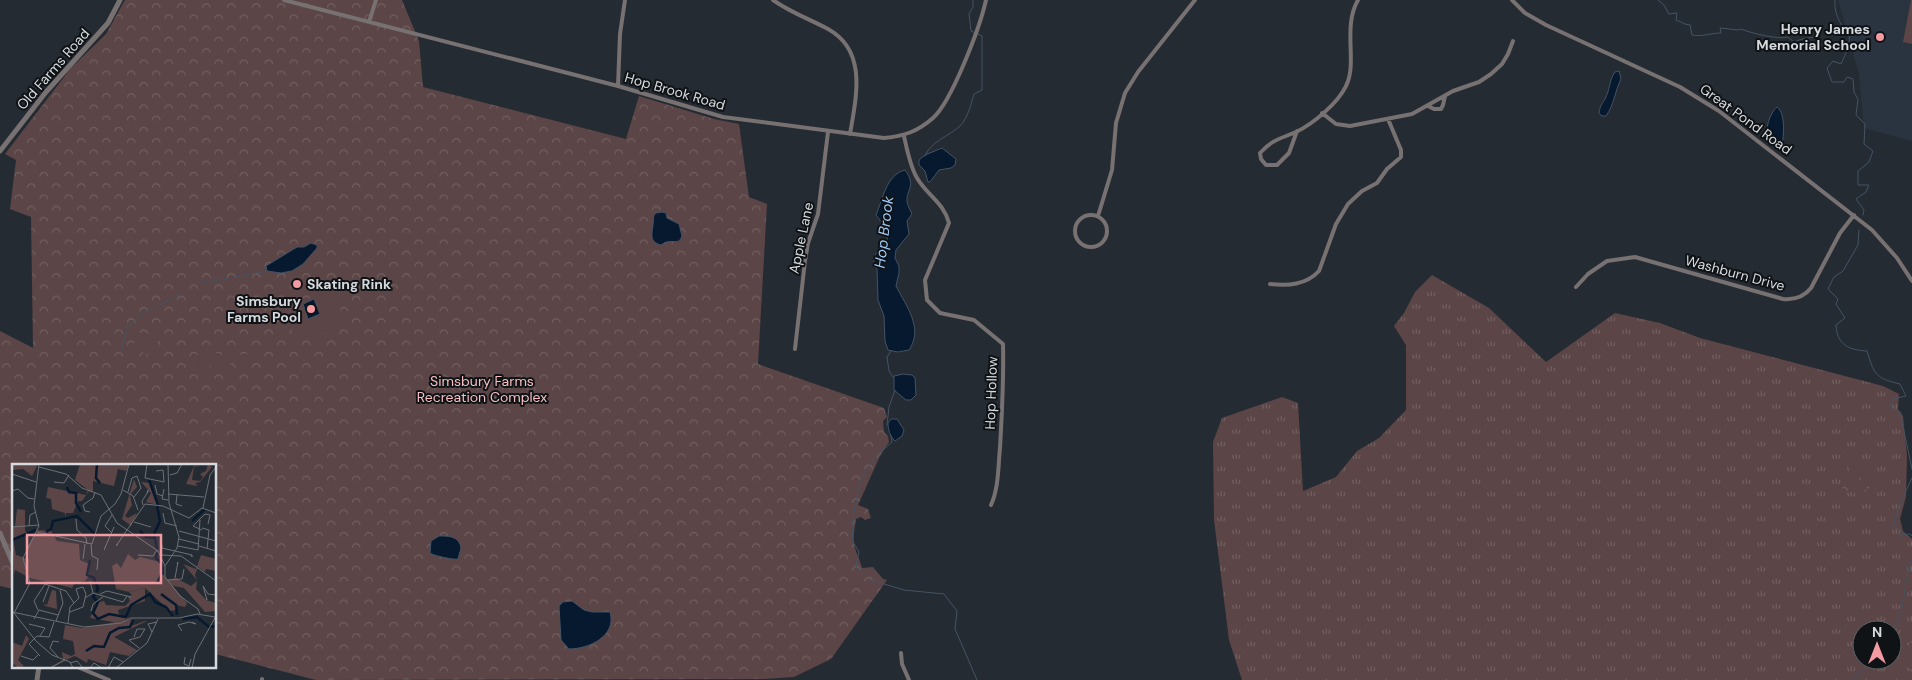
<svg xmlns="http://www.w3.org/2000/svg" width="1912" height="680" viewBox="0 0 1912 680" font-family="'DM Sans',sans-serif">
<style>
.built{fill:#2a3440}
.grass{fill:url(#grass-tufts);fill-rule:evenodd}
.park{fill:url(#park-crowns)}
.pitch{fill:#5b4546}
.water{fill:#06192f;stroke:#445364}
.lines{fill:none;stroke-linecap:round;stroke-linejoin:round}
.stream{stroke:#445364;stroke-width:1}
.minor{stroke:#777171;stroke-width:4}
.tertiary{stroke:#777171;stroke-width:5}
.poi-dot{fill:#f49aa2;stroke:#101316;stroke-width:2}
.labels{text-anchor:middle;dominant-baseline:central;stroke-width:4;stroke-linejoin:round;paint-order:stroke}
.poi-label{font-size:14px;font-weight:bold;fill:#d6dade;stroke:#101316;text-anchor:end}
.street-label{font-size:14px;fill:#d6dade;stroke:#101316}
.park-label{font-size:14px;fill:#f7bfc2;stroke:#101316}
.water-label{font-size:15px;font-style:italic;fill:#a0c9f9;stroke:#101316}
.inset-river{fill:none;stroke:#06192f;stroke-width:2.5}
.inset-road{fill:none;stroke:#6c7177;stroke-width:1}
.view{fill:#f49aa2;fill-opacity:0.15;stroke:#f49aa2;stroke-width:2.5}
.inset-edge{fill:none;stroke:#d6dade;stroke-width:2.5}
</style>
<defs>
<pattern id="grass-tufts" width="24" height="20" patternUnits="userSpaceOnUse" patternTransform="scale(1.25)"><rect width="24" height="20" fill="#5b4546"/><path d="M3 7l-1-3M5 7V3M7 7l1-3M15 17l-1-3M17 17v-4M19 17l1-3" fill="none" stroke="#725f60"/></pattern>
<pattern id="park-crowns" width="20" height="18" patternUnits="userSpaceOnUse" patternTransform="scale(1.25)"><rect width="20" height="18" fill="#5b4546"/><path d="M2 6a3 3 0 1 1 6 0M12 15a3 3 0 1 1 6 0" fill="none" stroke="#725f60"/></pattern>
</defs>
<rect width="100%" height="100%" fill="#252b32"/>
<path class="built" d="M1838 0H1912V141L1864 128 1859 74Z"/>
<path class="grass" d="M1432 275 1489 308 1546 362 1615 313 1660 323 1700 338 1883 386 1899 394 1898 409 1903 416 1907 456 1906 497 1900 519 1903 531 1912 539V680H1242L1229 640 1214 520 1213 442 1222 418 1282 397 1298 403 1303 491 1336 477 1357 451 1379 438 1406 410V345L1394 326 1404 313 1415 292ZM1862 630H1892V660H1862Z"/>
<path class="park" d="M125 0H402L419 41 423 87 626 139 639 96 714 119 739 124 749 197 767 204 758 364 884 408 887 417 883 421 884 432 888 436 889 442 880 456 858 505 868 509 871 518 865 520 861 517 856 519C855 528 852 539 855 548 857 555 860 560 862 568L873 567 883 579 887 580 831 659 794 677 764 679 316 680 215 654V465H14V589L0 586V331L33 348 31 217 10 209 16 160 5 154 71 68 106 34Z
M1851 464 1875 472 1866 497 1842 489Z"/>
<path class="pitch" d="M1911 0H1912V44L1903 42Z
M332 291 339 296C347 329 320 339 292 336V328L296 320 291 318 294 312 289 310 292 305Z
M138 332 147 335 142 353 132 350Z
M148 335 158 339 153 356 143 353Z
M220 353 221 371H213L212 354Z
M222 353H230L231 370 223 371Z
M209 354 210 372H202L201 355Z
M248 354 249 369H237L236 355Z
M198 355 200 372 192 373 190 356Z
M1854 469 1861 472 1856 487 1848 484Z
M1864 472 1871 475 1866 490 1858 488Z
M1912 642V670L1899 658V656Z"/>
<path class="water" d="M1619 71 1621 79C1615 91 1614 105 1606 116H1602L1599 113C1600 106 1602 104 1605 99 1610 90 1609 80 1615 72Z
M1777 107C1786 113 1784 139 1781 149L1777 148C1774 145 1770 142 1769 138 1764 129 1770 113 1777 107Z
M942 148 956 159 955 165 951 168 939 170 930 182H928L925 171 919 165V160L925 155Z
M905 170C917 186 906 189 907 202 908 206 910 210 912 214L907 221 909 234 896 250 895 258 899 266V273L896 286C906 306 924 328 909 350L898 352 888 350 885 341 884 316 878 300 877 269 873 265 876 253 886 247 889 225 883 224 876 215C883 199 886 175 905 170Z
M662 212 666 213 667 218 679 224 682 236C679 245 674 240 667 242 665 242 663 244 661 245 649 242 652 234 653 225 654 219 652 217 656 213Z
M311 243 317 245V248L303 264 292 271 281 273 267 271 266 266 297 247H304Z
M314 299 320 314 308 319 303 304Z
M903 374 912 375 915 378 916 395 911 400H906L894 390V376Z
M891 419H897L904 430 902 436 895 441C890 436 888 430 888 423Z
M439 536C449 536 459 536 461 548L458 559C454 560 434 556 430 553L431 541Z
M572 601 584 610 592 612H610C617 636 589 649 569 649L561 640 559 606 563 602Z"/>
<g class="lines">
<path class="stream" d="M1658 0 1664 5 1669 14 1677 13 1676 20 1685 24 1690 25 1692 35C1702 37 1711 33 1721 33L1720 28 1738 30 1741 29C1750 33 1780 40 1788 37L1794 42 1802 39 1815 37 1821 44 1830 51 1849 44
M1835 0C1834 11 1838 19 1843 28H1847C1853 40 1846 53 1841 64L1833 61 1827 68 1832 82H1844L1847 77 1853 79 1854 92 1858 99 1856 115 1865 124 1864 144 1873 151 1869 162 1858 171V185H1869L1866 192 1856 199 1864 210 1863 215
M925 156C931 141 948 137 960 126 968 118 971 104 974 94L982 90V36L971 31 969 14 973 7V0
M1859 230 1858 245 1843 271 1834 277 1828 289 1838 299 1836 304 1845 318 1836 325C1837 345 1849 350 1867 351 1874 374 1875 378 1900 384L1906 396 1893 399 1890 407 1900 412 1912 469
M235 277 267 271
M202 283 229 278
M891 351 887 357 889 371 893 377
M121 352 128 326 147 311 180 295
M887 425 889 407 895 390
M891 436 892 442 874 458 860 481 852 524 853 542 859 552 856 566 868 579 904 590 944 594 957 611 955 629 977 680
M1912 478 1899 506 1894 523 1901 535 1910 534 1912 536
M1887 630 1896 625 1901 612 1909 566 1912 560
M1853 680 1874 660"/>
<path class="minor" d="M284 0 618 86 723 117 884 138C904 136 917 132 933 118 952 101 980 27 986 0
M773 0C790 12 809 19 828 29 868 51 856 98 850 134
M1512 0 1525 13 1546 25 1680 87 1719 111 1872 230 1897 258 1912 281
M369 22 376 0
M618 86 620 34 625 0
M1428 106 1434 109H1441L1443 105 1445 96
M1322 113 1336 124 1350 126 1412 114 1453 91 1479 82 1491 74 1502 64 1508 54 1513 41
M1297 131 1289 153 1277 165H1266L1261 159 1260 153C1273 139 1280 139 1296 132 1313 124 1338 103 1346 86 1358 62 1342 28 1358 0
M904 136C907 150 910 166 917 178 927 195 944 203 949 223L925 280 927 300 940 313 974 320 1003 344C1004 379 1002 413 1000 448 998 467 999 487 991 505
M1075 231a16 16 0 1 1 32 0a16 16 0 1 1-32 0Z
M1098 216 1112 170 1116 123 1125 93 1138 72 1195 0
M1270 284C1288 286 1306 285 1319 271L1336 224 1348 204 1362 191 1377 183 1387 169 1401 157V150L1388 119
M1576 287 1588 274 1607 261 1635 257 1783 299C1795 300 1804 297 1811 288L1840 233 1854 215
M795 349 805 261 808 243 818 214 828 132
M901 653 902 664 909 680
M75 666 109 680
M262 680V679"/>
<path class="tertiary" d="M0 151 46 92 108 23 120 0
M0 533 14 566
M37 680 39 666"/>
</g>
<g class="poi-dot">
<circle cx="1880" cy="37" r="5"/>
<circle cx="297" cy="284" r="5"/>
<circle cx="311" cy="309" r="5"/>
</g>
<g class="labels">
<g class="poi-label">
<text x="1870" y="29">Henry James<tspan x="1870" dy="16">Memorial School</tspan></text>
<text x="307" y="284" text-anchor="start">Skating Rink</text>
<text x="301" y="301">Simsbury<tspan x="301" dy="16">Farms Pool</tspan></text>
</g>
<g class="street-label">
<text transform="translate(53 69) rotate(-49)">Old Farms Road</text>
<text transform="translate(675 91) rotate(16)">Hop Brook Road</text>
<text transform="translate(1746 119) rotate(36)">Great Pond Road</text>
<text transform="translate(801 238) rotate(-78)">Apple Lane</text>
<text transform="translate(1735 273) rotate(15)">Washburn Drive</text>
<text transform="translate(991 393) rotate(-88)">Hop Hollow</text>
</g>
<g class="park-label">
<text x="482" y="381">Simsbury Farms<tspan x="482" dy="16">Recreation Complex</tspan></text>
</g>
<g class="water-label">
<text transform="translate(884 232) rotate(-83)">Hop Brook</text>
</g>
</g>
<g transform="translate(12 464)">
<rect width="204" height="204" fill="#252b32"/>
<path d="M116 90 123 96 128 93 148 98 149 108 175 139 173 143 164 141V146L158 147 133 124 117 128 104 125 100 102 105 99 109 104Z" fill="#5b4546"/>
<path d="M133 124V137L106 146 107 150 117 154 107 159 78 154 84 139 92 137 94 141 113 142 118 137 116 133 120 131 117 128ZM14 171 17 175 6 196 12 202 6 204 0 198V178L10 182Z" fill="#5b4546"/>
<path d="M0 0H25V2L20 12 11 5 0 6Z" fill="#5b4546"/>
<path d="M68 0H117L114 7 106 5 102 22 81 17V27H77L70 37H66L61 49H54L53 55V49L40 45 39 35 34 34 36 23 74 31 76 26 63 16ZM196 0 200 3 188 18 183 19 186 22 174 20 182 2 187 3H182L180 16 188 17 191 13 188 10 194 7ZM122 15 125 23 118 31 120 41 113 52 116 54 125 49 119 62 110 55ZM129 18 138 19 146 41 134 38 139 29ZM5 45 13 46V67L16 69 1 75 4 91 17 95 16 82 26 66 39 67 45 77 67 80 68 96 77 100V112L73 117 63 119 60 124 18 114 3 106 2 111 0 63 3 62ZM189 91 204 95V107L194 105 193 108 186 103 183 111 185 116 171 100 184 105ZM164 114 179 122 185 117 184 125 194 136 204 139V147L193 148 172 124 161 122 155 116ZM40 126 44 127 45 145 33 142 32 140 35 141ZM121 155 119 162 133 157H135L102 173 125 186 117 192 98 188 94 201 76 195 75 199 63 192 36 204 51 196 50 188 59 192 63 190 61 177 51 175 53 161 70 164Z" fill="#5b4546"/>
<path class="inset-river" d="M85 0 84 14 88 19M137 16 146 41M55 23 57 28 64 29V39L69 48M145 42 148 57 142 70 145 85M180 57 193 45M128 67 134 73 144 74M34 68 39 65 41 57 65 52 83 70M0 76 24 66M78 96 75 111 82 114 86 125 84 128M145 119 150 109 149 99 144 94 145 88M83 130 81 133 86 138 81 149 86 155 97 150 114 153 119 141 138 130 143 138 154 143 161 152M149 130 164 141 165 151M171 155 185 153 197 163 204 162M74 187 82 182 92 183 98 169 107 164 118 163 121 156"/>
<path class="inset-road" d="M27 0 22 42 27 62 11 94 18 119 2 149 24 177 40 191 58 198 61 204M135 0 133 14 152 18 151 6 144 7M156 0 157 39 167 73 165 84 153 102V113L168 132 186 145 188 150M27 3 54 10 70 24 89 31 105 59 146 87 153 102M0 10 24 18M158 11 165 9 170 0M42 18 52 19 57 11M143 21 145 30 151 32M152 25 150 35 156 36M111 26 121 32 126 46M0 27 6 25 16 34 22 35M116 28 120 14 125 12 129 24 122 33M156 30 192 33M165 31 164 40 170 42M131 41 130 37 136 28V26L135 29M191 44 198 11 204 3M78 48 73 47 71 41 81 34 83 28M151 49 153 59 165 62M64 55 65 66 74 74 75 80M122 58 139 63M17 62 18 51 24 48M0 63 27 61M190 64 197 66 195 85M190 66 181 62 193 50 198 51 196 60M167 67 204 77M25 68 80 80 89 52 103 40 109 30 117 0M100 69 93 62 100 51M167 75 187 80M79 80 80 92 86 95 85 106M106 80 104 82 133 40 151 42 177 54 190 44 204 49M150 81V84L180 91V93L179 91M166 82 186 86 188 56M187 82 204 87M92 86 102 63M126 91 141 92 145 86M149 91 169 92 204 117M71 95 73 80M163 114 166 98 165 100M155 116 170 115 172 105M33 120 54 127 62 139M81 129 111 138 115 132M88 130 95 127 119 133M73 134 81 129 78 117M194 134 195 136 191 122 196 130 204 131M31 138 37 122M26 146 22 137 33 120M79 147 81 140 91 133M0 148 72 163 109 159 119 154H167L185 150 203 153M22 155 27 146 46 151M44 157 51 139 48 126M56 159 58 143 67 134 64 125 71 123 74 130 71 143 58 148M17 160 33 164 28 172M170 167 166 161 177 158 184 160 180 158M140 168 136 160 145 158M122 173 125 165H133L128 173 117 176 127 184M9 192 21 196 26 191M28 192 17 180 25 172 37 173 42 158M46 193 38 184 41 177 47 178M173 193 172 200 177 202 179 195M58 199 65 197 71 204M38 204 53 196M78 204 82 199 90 204M96 204 102 193 111 198M104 204 135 179 146 155M180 204 183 190 204 152"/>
<path class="view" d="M15 71H149V119H15Z"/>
<rect width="204" height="204" class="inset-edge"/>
</g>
<g transform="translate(1877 645)"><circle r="24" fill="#101316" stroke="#5f6366"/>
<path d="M0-4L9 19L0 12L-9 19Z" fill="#f49aa2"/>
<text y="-8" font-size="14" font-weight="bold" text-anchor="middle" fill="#d6dade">N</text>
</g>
</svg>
